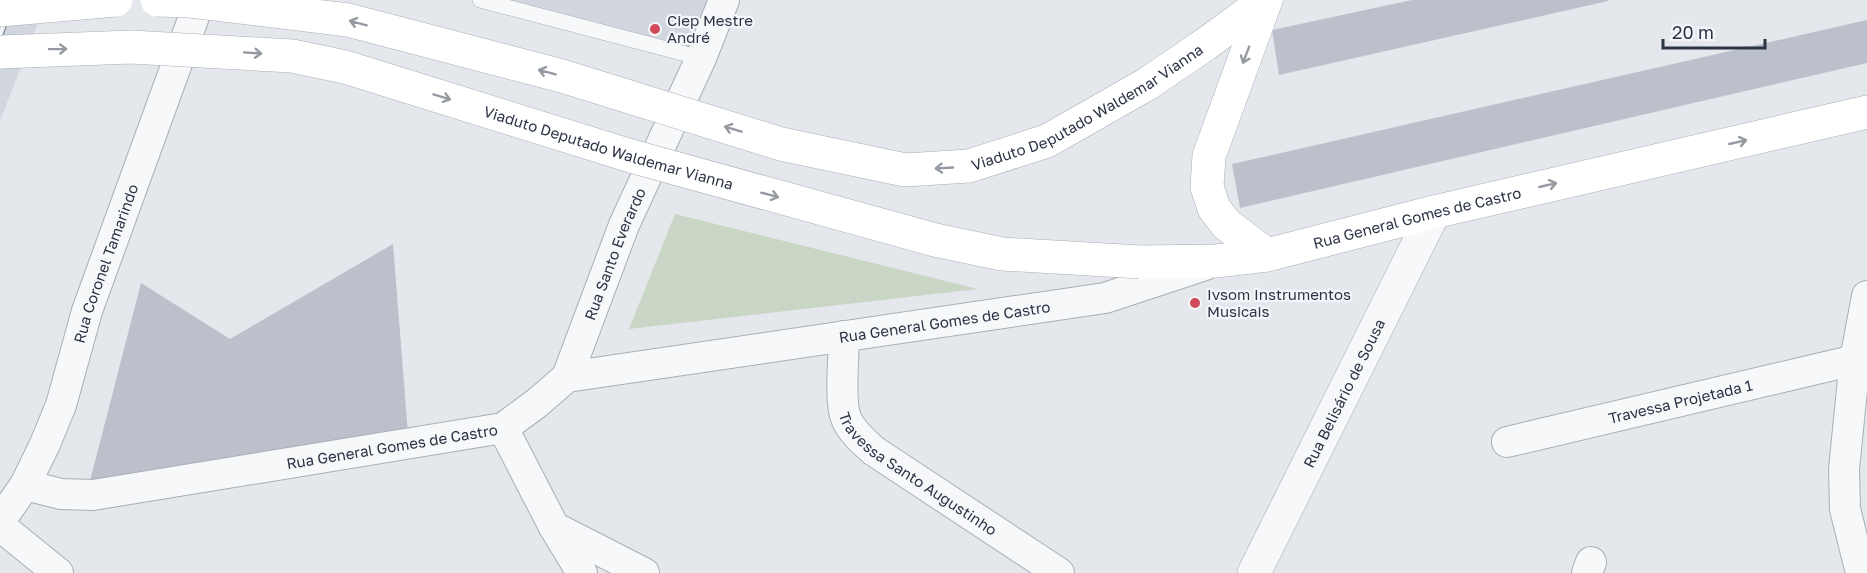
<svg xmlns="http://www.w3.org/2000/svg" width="1867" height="573" viewBox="0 0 1867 573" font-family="'Golos Text',sans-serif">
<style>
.built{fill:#d2d6de}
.green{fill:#c9d6c5}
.building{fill:#bbc0ca}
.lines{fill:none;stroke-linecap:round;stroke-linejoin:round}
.service-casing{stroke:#a9aeb7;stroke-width:16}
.minor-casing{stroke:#a9aeb7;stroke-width:32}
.tertiary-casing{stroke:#a9aeb7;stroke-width:34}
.secondary-casing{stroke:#a9aeb7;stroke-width:34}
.service{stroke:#f7f8fa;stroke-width:15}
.minor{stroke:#f7f8fa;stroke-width:30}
.tertiary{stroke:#f7f8fa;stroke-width:33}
.secondary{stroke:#fff;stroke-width:33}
.rail-casing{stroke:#7d8696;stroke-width:7}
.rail{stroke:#f4f6f9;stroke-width:4.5;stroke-dasharray:14;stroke-linecap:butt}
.secondary-bridge-casing{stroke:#a9aeb7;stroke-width:34;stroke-linecap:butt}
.secondary-bridge{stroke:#fff;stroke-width:33}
.oneway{stroke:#959aa2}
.poi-dot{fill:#d1495b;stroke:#f4f6f9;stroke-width:2}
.labels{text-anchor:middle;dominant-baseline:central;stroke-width:4.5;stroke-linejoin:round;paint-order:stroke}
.poi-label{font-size:15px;fill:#2b3445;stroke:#f4f6f9;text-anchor:start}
.street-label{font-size:15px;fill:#2b3445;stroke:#f4f6f9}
</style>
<rect width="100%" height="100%" fill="#e4e7ec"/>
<path class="built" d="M0 0H47L0 121Z
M495 0H724L701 58Z"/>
<path class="green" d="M675 214 978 289 629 329Z"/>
<path class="building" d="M1412 0H1608V1L1279 75 1272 30Z
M1867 20V63L1240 208 1232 164Z
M393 244 408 434 90 481 141 283 230 339Z"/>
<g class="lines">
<g class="service-casing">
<path id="service" d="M480 0 701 58"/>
</g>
<g class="minor-casing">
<g id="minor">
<path id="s1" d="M844 336C844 357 839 401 846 418 851 431 864 442 874 451L1059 573"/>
<path id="s2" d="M567 377 624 225 701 58 724 0"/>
<path d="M503 428 554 527 582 573"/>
<path id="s3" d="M1507 442 1855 360"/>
<path id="s4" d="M25 485 61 494 93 495 503 428 537 403 567 377 1105 298 1205 265"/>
<path id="s5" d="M0 521 25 485 45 444 61 405 87 311 200 0"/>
<path d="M0 526 58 573"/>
<path d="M554 527 644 573"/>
<path d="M1587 573 1591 562"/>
<path d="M1861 573 1845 509 1844 469 1855 360 1867 296"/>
</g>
</g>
<g class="tertiary-casing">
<g id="tertiary">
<path id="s6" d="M1254 573 1434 212"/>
</g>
</g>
<g class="secondary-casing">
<g id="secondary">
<path d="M1266 0 1209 156 1207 187 1214 208 1226 224 1267 255"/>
<path d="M1203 46 1266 0"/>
<path id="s7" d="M1140 262 1216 261 1267 255 1434 212 1867 112"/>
</g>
</g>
<use href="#service" class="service"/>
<use href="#minor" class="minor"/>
<use href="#tertiary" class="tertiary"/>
<use href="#secondary" class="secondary"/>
<g class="rail-casing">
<path id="rail" d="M0 35 13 0"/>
</g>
<use href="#rail" class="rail"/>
<g class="secondary-bridge-casing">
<g id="secondary-bridge">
<path id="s8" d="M157 0 190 1 348 20 562 76 781 144 905 170 969 166 1047 141 1147 84 1203 46"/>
<path d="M0 10 116 0"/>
<path id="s9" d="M0 52 131 47 292 56 345 67 631 156 935 240 1002 254 1140 262"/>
</g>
</g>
<use href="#secondary-bridge" class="secondary-bridge"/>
</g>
<defs><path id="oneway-shaft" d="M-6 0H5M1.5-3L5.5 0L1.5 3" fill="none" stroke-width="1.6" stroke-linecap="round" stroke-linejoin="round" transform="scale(1.5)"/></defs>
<g class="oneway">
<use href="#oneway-shaft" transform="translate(358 23) rotate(-165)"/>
<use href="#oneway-shaft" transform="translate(58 49) rotate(-1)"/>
<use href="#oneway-shaft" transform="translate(253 53) rotate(4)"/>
<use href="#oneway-shaft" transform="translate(1246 55) rotate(111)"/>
<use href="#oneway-shaft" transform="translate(547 72) rotate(-165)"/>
<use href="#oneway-shaft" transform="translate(442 97) rotate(17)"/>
<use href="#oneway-shaft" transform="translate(733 129) rotate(-163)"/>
<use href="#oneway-shaft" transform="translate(1738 142) rotate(-13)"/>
<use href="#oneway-shaft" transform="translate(944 168) rotate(177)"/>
<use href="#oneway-shaft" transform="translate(1548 185) rotate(-13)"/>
<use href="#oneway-shaft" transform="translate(770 195) rotate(15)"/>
</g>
<g class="poi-dot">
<circle cx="655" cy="29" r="6"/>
<circle cx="1195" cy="303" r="6"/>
</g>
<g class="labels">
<g class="poi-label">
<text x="667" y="20">Ciep Mestre<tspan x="667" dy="17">André</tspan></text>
<text x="1207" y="294">Ivsom Instrumentos<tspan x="1207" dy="17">Musicais</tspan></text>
</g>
<g class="street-label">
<text stroke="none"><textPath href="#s8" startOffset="966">Viaduto Deputado Waldemar Vianna</textPath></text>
<text stroke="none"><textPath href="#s9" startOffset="622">Viaduto Deputado Waldemar Vianna</textPath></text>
<text stroke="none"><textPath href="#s7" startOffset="282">Rua General Gomes de Castro</textPath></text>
<text stroke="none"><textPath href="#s2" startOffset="132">Rua Santo Everardo</textPath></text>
<text stroke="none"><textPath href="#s5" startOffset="280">Rua Coronel Tamarindo</textPath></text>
<text stroke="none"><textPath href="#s4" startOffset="948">Rua General Gomes de Castro</textPath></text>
<text stroke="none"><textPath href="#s6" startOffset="201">Rua Belisário de Sousa</textPath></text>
<text stroke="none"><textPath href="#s3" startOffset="178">Travessa Projetada 1</textPath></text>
<text stroke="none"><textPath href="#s4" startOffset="372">Rua General Gomes de Castro</textPath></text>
<text stroke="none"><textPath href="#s1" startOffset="174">Travessa Santo Augustinho</textPath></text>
</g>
</g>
<path d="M1663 39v9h102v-9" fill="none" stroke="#2b3445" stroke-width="3"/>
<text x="1672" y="39" font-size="18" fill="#2b3445" stroke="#f4f6f9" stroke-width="4.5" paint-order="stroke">20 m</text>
</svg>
